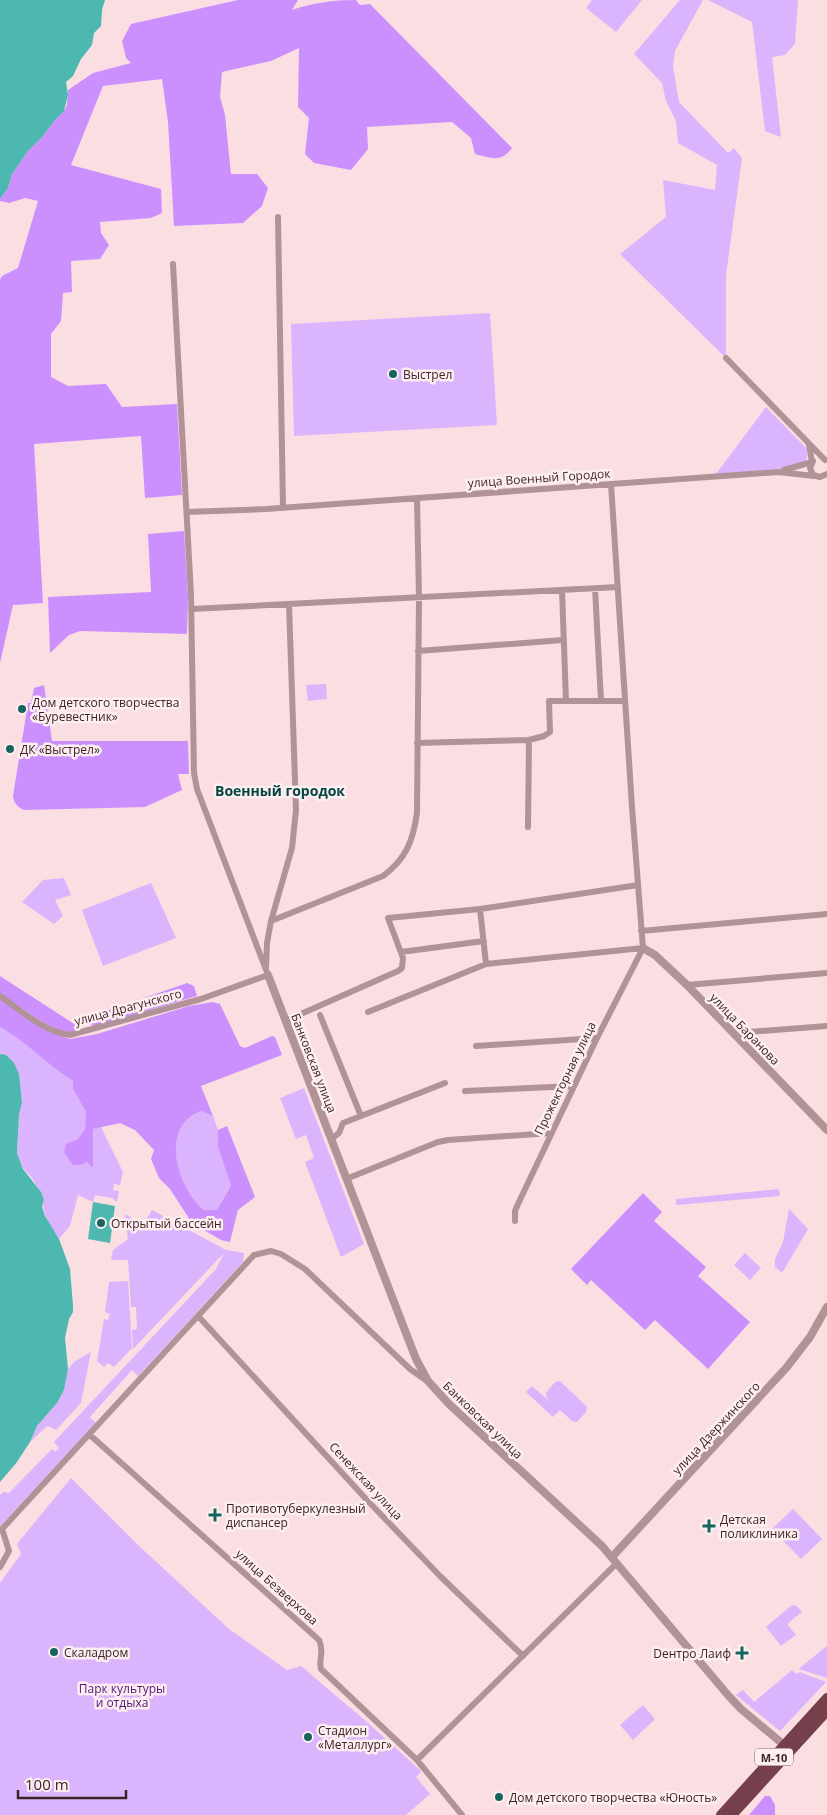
<svg xmlns="http://www.w3.org/2000/svg" width="827" height="1815" viewBox="0 0 827 1815" font-family="'Open Sans',sans-serif">
<style>
.green{fill:#dab4fd}
.forest{fill:#cb8ffe}
.water{fill:#4db8af}
.lines{fill:none;stroke-linecap:round;stroke-linejoin:round}
.minor{stroke:#b09297;stroke-width:6}
.tertiary{stroke:#b09297;stroke-width:8}
.trunk{stroke:#75404b;stroke-width:10}
.poi-dot{fill:#16645e;stroke:#fdeff1;stroke-width:2}
.labels{text-anchor:middle;dominant-baseline:central;stroke-width:5;stroke-linejoin:round;paint-order:stroke}
.shield{fill:#fdeff1;stroke:#766064;stroke-width:1}
.shield-label{font-size:11px;font-weight:bold;fill:#3c2327}
.poi-label{font-size:12px;fill:#3c2327;stroke:#fdeff1;text-anchor:start}
.street-label{font-size:12px;fill:#3c2327;stroke:#fdeff1}
.park-label{font-size:12px;fill:#521678;stroke:#fdeff1}
.neighbourhood-label{font-size:14px;font-weight:bold;fill:#044541;stroke:#fdeff1}
</style>
<rect width="100%" height="100%" fill="#fadee2"/>
<path class="green" d="M592 0H642L616 32 586 8Z
M680 0H703L675 51 673 67 679 102 728 153 734 148 742 158 726 275V358L620 254 666 217 663 180 715 190 717 165 678 143 676 121 666 101 662 83 634 54Z
M708 0H798L795 44 785 55 772 57 781 137 765 131 752 22Z
M490 313 497 425 294 436 291 324Z
M766 407 807 449C808 455 808 460 803 463 792 471 732 472 716 474Z
M326 684 327 699 308 701 306 685Z
M64 878 71 895 55 900 63 916 54 924 22 902 43 880Z
M151 883 176 938 103 966 82 910Z
M0 1027C27 1041 47 1065 73 1081V1089L86 1112 85 1129 78 1139 66 1145 93 1167V1129L101 1127 123 1172 120 1185 114 1184 113 1190 119 1191 117 1202 112 1198 95 1195 93 1202 78 1195 70 1226 59 1239C51 1226 41 1215 44 1200L33 1179 23 1168 17 1153 19 1114 22 1103 20 1091 6 1055 0 1054Z
M304 1088 364 1244 341 1257 305 1162 314 1158 306 1135 296 1139 280 1098Z
M201 1111 213 1116 218 1130V1147L231 1184 217 1210H204C178 1189 158 1127 201 1111Z
M779 1189 780 1196 676 1205V1199Z
M789 1209 808 1229 782 1273 775 1267V1259L783 1242Z
M152 1210 226 1250 244 1253 243 1262 138 1376 132 1370 90 1417 96 1423 0 1526V1495L3 1492 9 1493 52 1449 55 1452 59 1448 54 1442 216 1269 224 1253 133 1349 132 1330 137 1329 136 1307H131L128 1260H111L113 1250 128 1239 125 1214 143 1225Z
M745 1253 761 1268 750 1280 734 1265Z
M128 1281 132 1348 114 1367 108 1363 104 1367 97 1361 104 1319 108 1320 110 1314 105 1312 109 1282Z
M91 1352 81 1403 56 1430 47 1426 30 1442 37 1426 57 1403 64 1390 68 1369 74 1362Z
M560 1381 587 1407 586 1412 577 1422 572 1421 560 1410 553 1417 526 1392 532 1386 554 1405 547 1398 546 1393 555 1382Z
M71 1478 138 1545 229 1629 287 1670 301 1666 368 1723 420 1770 421 1772 416 1777 430 1794 406 1815H1L0 1814V1583L21 1554 17 1544Z
M793 1509 822 1539 801 1559 772 1529Z
M792 1605 797 1606 802 1612 787 1624 796 1635 781 1646 766 1627Z
M827 1646V1678L799 1669 802 1666Z
M792 1670 796 1674 800 1672 826 1682 780 1731 736 1695 743 1690 754 1702Z
M643 1705 655 1719 633 1740 620 1725Z"/>
<path class="forest" d="M238 0H298L292 10C312 3 334 0 356 0L360 5 370 4 512 148C501 163 491 158 475 154L471 138 452 122 367 127 368 149 351 170 314 163 305 154 309 118 298 107 299 48 271 61 222 72 220 97 225 115 231 174H257L268 188 262 206 243 223 174 226 168 122 162 79 103 86 71 165 161 189 162 213 151 218 100 222 101 233 109 245 100 259 71 261 72 292 63 293 61 321 51 334V377L68 386 106 384 122 407 177 404 182 495 145 498 141 436 34 444 43 603 13 605 0 663V280L2 276 18 268 38 201 25 198 9 203 0 201V199L8 188 12 174 28 151 43 136 55 120 64 111 67 105 68 90 93 73 131 63 126 58 122 41 131 24Z
M184 531 188 595 187 634 80 631 69 635 50 653 48 597 151 592 148 534Z
M44 685 52 741H188L189 774H178L182 790 145 807 24 810C17 807 14 803 13 796L28 703H31L34 688Z
M0 976 82 1029C78 1030 74 1032 70 1032 53 1033 15 1003 0 993Z
M187 983 194 986 197 996 94 1026 86 1022V1016L116 1008Z
M0 999 49 1032 70 1039 97 1034 189 1006 213 1002 220 1004 240 1046 245 1048 272 1036 275 1037 282 1055 201 1086 213 1116 201 1111C158 1127 178 1189 204 1210H217L231 1185 218 1147V1130L227 1126 255 1197 238 1210 230 1242 221 1240 192 1223 170 1189 159 1178 151 1159 154 1150 135 1130 120 1123 93 1129V1168L87 1162 80 1165H73L64 1152 66 1144 78 1139 85 1129 86 1112 73 1089V1081C47 1065 25 1040 0 1027Z
M643 1193 662 1212 654 1221 706 1267 698 1276 750 1322 708 1369 655 1320 645 1330 591 1280 587 1285 571 1269Z
M765 1796H770L775 1805V1815H749Z"/>
<path class="water" d="M0 0H105L102 10 101 26 94 33 92 45 81 59 73 76 66 82 68 95 64 111 55 120 43 136 28 151 12 174 8 188 0 199Z
M0 1054 6 1055 14 1063 19 1074 22 1103 19 1114 17 1153 23 1169 41 1192 44 1200 42 1207 45 1216 59 1239 70 1269 73 1305V1312L69 1319 65 1338 68 1369 64 1390 57 1403 37 1426 30 1442 17 1462 0 1482Z
M93 1202 115 1206 110 1243 88 1239Z"/>
<g class="lines">
<path class="minor" d="M278 217 283 508
M726 358 825 460
M813 461 810 468 813 475 820 477 827 474
M784 470 812 462 809 444
M611 484 632 807 643 948
M187 512 266 509 778 472 814 476
M595 588 601 701
M562 590 566 701
M192 609 618 587
M418 651 563 640
M417 743 529 740 544 736 550 732 549 701H625
M528 827 529 740
M480 909 486 964
M271 921 383 876C406 859 413 841 417 813L419 598 417 498
M641 931 827 914
M401 952 484 941
M266 967 267 943 271 921 292 848 296 810 289 604
M687 985 827 973
M0 996C20 1010 46 1033 70 1035L201 999 268 975 197 789 194 773 191 595 173 264
M368 1012 486 964 643 948
M320 1015 361 1116 343 1123 339 1133 331 1139
M285 1021 398 971 402 968 403 958 388 918 480 909 638 885
M739 1040 748 1032 827 1026
M476 1046 597 1038
M465 1091 574 1086
M361 1116 445 1083
M346 1179 438 1142 448 1140 551 1133
M515 1221V1211L518 1204 597 1038 643 948
M199 1317 366 1499 440 1576 523 1656
M90 1435 319 1640C325 1652 318 1659 321 1669L417 1760 462 1815
M0 1567 9 1551 2 1529 254 1255 271 1251 281 1254 305 1269 410 1369 427 1381
M417 1760 617 1563"/>
<path class="tertiary" d="M643 948 655 955 687 985 827 1130
M268 975 416 1359 428 1381 449 1404 602 1546 727 1694 741 1709 784 1745
M612 1557 787 1367 810 1337 827 1307"/>
<path class="trunk" d="M721 1815 827 1698
M732 1815 827 1711"/>
</g>
<g class="poi-dot">
<circle cx="393" cy="374" r="5"/>
<circle cx="22" cy="709" r="5"/>
<circle cx="10" cy="749" r="5"/>
<circle cx="101" cy="1223" r="5"/>
<path d="M212.5 1507.5h5v5h5v5h-5v5h-5v-5h-5v-5h5z"/>
<path d="M706.5 1518.5h5v5h5v5h-5v5h-5v-5h-5v-5h5z"/>
<circle cx="54" cy="1652" r="5"/>
<path d="M739.5 1645.5h5v5h5v5h-5v5h-5v-5h-5v-5h5z"/>
<circle cx="308" cy="1737" r="5"/>
<circle cx="499" cy="1797" r="5"/>
</g>
<g class="labels">
<rect class="shield" x="755" y="1748.5" width="38" height="17" rx="4"/>
<g class="shield-label">
<text x="774" y="1757">М-10</text>
</g>
<g class="poi-label">
<text x="403" y="374">Выстрел</text>
<text x="32" y="702">Дом детского творчества<tspan x="32" dy="14">«Буревестник»</tspan></text>
<text x="20" y="749">ДК «Выстрел»</text>
<text x="111" y="1223">Открытый бассейн</text>
<text x="226" y="1508">Противотуберкулезный<tspan x="226" dy="14">диспансер</tspan></text>
<text x="720" y="1519">Детская<tspan x="720" dy="14">поликлиника</tspan></text>
<text x="64" y="1652">Скаладром</text>
<text x="731" y="1653" text-anchor="end">Dентро Лаиф</text>
<text x="318" y="1730">Стадион<tspan x="318" dy="14">«Металлург»</tspan></text>
<text x="509" y="1797">Дом детского творчества «Юность»</text>
</g>
<g class="street-label">
<text transform="translate(539 478) rotate(-4)">улица Военный Городок</text>
<text transform="translate(128 1007) rotate(-15)">улица Драгунского</text>
<text transform="translate(745 1029) rotate(46)">улица Баранова</text>
<text transform="translate(314 1063) rotate(69)">Банковская улица</text>
<text transform="translate(565 1078) rotate(-64)">Прожекторная улица</text>
<text transform="translate(483 1420) rotate(44)">Банковская улица</text>
<text transform="translate(716 1428) rotate(-47)">улица Дзержинского</text>
<text transform="translate(366 1481) rotate(47)">Сенежская улица</text>
<text transform="translate(277 1587) rotate(42)">улица Безверхова</text>
</g>
<g class="park-label">
<text x="122" y="1688">Парк культуры<tspan x="122" dy="14">и отдыха</tspan></text>
</g>
<g class="neighbourhood-label">
<text x="280" y="790">Военный городок</text>
</g>
</g>
<path d="M18 1790v8h108v-8" fill="none" stroke="#3c2327" stroke-width="2.5"/>
<text x="25" y="1790" font-size="15" fill="#3c2327" stroke="#fdeff1" stroke-width="4" paint-order="stroke">100 m</text>
</svg>
